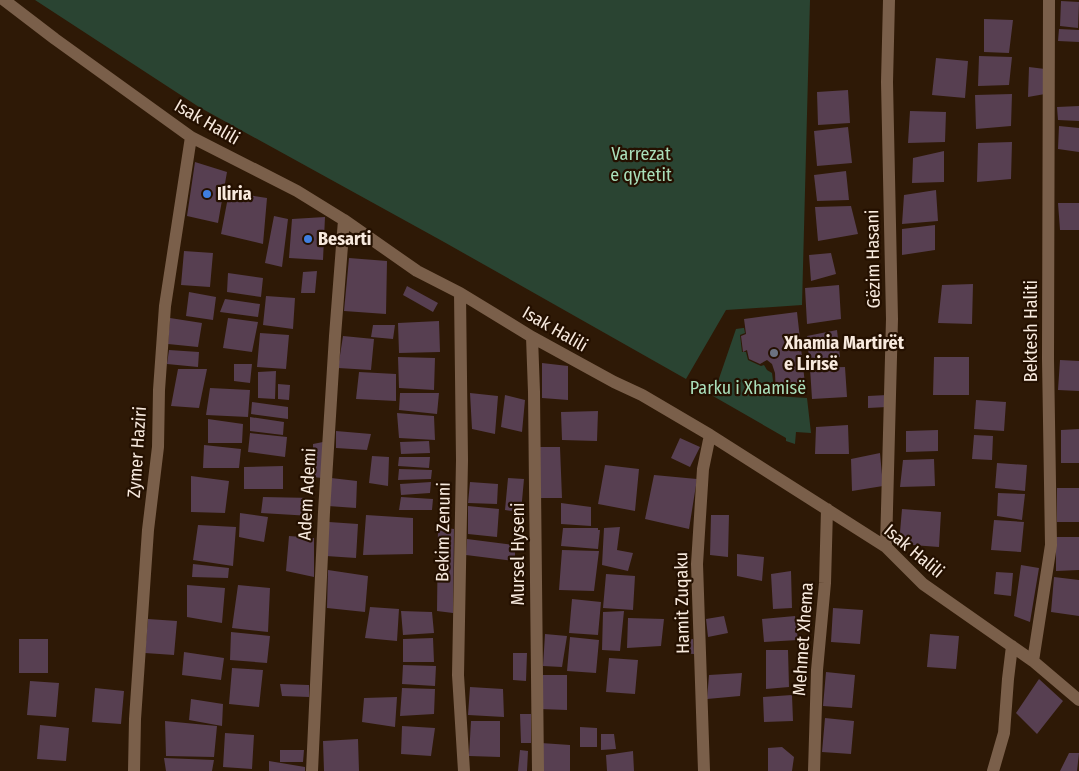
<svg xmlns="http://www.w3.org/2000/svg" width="1079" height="771" viewBox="0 0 1079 771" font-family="'Fira Sans Condensed',sans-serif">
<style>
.green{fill:#2a4432}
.building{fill:#573f51}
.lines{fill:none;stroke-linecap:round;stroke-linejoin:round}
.minor{stroke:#7a5f4a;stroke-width:12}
.shop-dot{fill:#3f7fe0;stroke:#241000;stroke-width:2}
.worship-dot{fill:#6b7280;stroke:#241000;stroke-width:2}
.labels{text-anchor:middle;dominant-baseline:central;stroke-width:4.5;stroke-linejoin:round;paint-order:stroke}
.street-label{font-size:18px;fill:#f8eade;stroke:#241000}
.park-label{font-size:18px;fill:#aadfba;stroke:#241000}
.poi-label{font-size:18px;font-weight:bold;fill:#f8eade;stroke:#241000;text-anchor:start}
</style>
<rect width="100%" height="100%" fill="#2e1906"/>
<path class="green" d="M35 0H810L802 305 726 310 686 379 444 242 199 107Z
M743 328H744L745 333 740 335 742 352H746L748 360 761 366 764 365 767 370 772 373 775 396 807 398 811 433 796 432 795 444 786 441V438L713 396 736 329Z"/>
<path class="building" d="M1061 1 1079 2 1078 28 1060 26Z
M984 19 1013 20 1009 53 984 52Z
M1059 29 1079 30V42L1058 41Z
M979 56 1012 57 1009 85 978 86Z
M936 58 968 61 965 98 932 95Z
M1029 67 1045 69V94L1028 97Z
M848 90 850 123 818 125 817 92Z
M1012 94 1011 126 976 129 975 95Z
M1079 106V121L1058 120 1057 107Z
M910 111 946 112 945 142 908 143Z
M1059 126 1079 128V152L1058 149Z
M848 127 852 163 817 166 814 131Z
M1012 142 1011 179 977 182 978 143Z
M944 151V182L912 183 913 158Z
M195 162 227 172 218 223 187 216Z
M846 171 849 200 817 201 814 175Z
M936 190 938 221 902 224 904 195Z
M229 192 267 198 263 244 221 234Z
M1058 203H1079V230H1060Z
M851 206 858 234 818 241 815 207Z
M274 216 288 219 282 267 265 263Z
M325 217 323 260 289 258 292 219Z
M935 225V250L902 255V229Z
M184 251 213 253 210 287 181 285Z
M831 253 836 274 811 281 809 255Z
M349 258 387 261 386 314 344 311Z
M317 271 315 293H301L303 272Z
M228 273 263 278 261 297 227 292Z
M973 284 972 324 938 323 942 285Z
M839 285 841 319 807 324 805 288Z
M407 286 438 303 433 312 403 295Z
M189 292 216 297 213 320 186 316Z
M266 296 295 298 293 329 263 325Z
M225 299 260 304 258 317 220 312Z
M797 312 806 393 776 395 775 373 772 364 767 360 760 364 749 359 747 350 743 352 741 336 746 334 744 319Z
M170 318 202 323 198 347 168 344Z
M228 318 258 322 252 352 223 348Z
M439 321 440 352 399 353 398 323Z
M373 325H395L393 339 371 337Z
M837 330 840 357 809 359 807 336Z
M260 333 289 335 286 369 257 367Z
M343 336 374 339 371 370 338 368Z
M169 350 199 352 198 367 167 364Z
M398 357 435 358 434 390 399 388Z
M934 357H969V395H933Z
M1060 360 1079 361V391L1058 390Z
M542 363 568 366V400L542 398Z
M234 364H252L250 383 234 381Z
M845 367 847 397 812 399 810 368Z
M178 369H207L199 408 171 406Z
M276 371 275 399 258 398V372Z
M359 372 396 374V401L356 399Z
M278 384 290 385 289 400 278 399Z
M210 388 250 390 248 417 206 415Z
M400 393H439L437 414 399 410Z
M470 393 498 396 495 434 472 429Z
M505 395 525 400 522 432 501 427Z
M887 395V407L868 408V396Z
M976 400 1006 402 1004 431 974 429Z
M252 402 288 407V419L251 414Z
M598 411 597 441 562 440 561 412Z
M397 413 434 416 435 440 399 438Z
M250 417 284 422 283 435 250 431Z
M208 419 243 424 242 443H208Z
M848 425 849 454H815L816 427Z
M1079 429V463H1061V430Z
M938 430V451L906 452V431Z
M336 431 371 434 367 450 336 448Z
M250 433 287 437 285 457 248 452Z
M974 435 993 436 992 460 972 459Z
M680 438 700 447 690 467 671 458Z
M429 441 430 453 401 454 400 442Z
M323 442 322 478 313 477V444Z
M204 445 241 449 239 468H203Z
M539 447H560L562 498H540Z
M880 453 883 486 852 491 851 459Z
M372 456 389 457 388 486 369 483Z
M399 457H430L429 468 398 466Z
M934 459 935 486 900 487 903 460Z
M997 463 1027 465 1025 491 995 488Z
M605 465 639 469 635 511 598 504Z
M283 466V489H244V467Z
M399 469 432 470 431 479 398 480Z
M654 475 697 479 689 529 645 519Z
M191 476 229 481 225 513 191 512Z
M331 478 357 481 356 508 328 506Z
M508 478 524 479 521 512 505 510Z
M431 482 430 493 401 495 400 484Z
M470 482 498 484 497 504 468 503Z
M1057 488H1079V522H1057Z
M998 493 1025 494 1022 520 997 516Z
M263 497 313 498 311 516 261 513Z
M401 497 433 499 432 510H399Z
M561 503 591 507V526L561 524Z
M468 506 499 509 497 537 468 534Z
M902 509 941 512 939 547 899 544Z
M240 513 268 517 264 542 239 537Z
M366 515 413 518V554L363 555Z
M711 515H729L728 557 710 555Z
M994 520 1024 522 1021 552 991 550Z
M329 522 358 524 356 558 326 556Z
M198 525 236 527 233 566 193 560Z
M438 527 454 529 453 613 437 611Z
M620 527 617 550 633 553 628 571 602 565 604 528Z
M563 528H598V530H600L598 549 561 546Z
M289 536 314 538V577L286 571Z
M1056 537H1079V570L1056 571Z
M467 539 515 545V561L466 555Z
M562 550 599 551 594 591 559 590Z
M737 554 764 557 762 581 737 576Z
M678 563 689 564V592L678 591Z
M193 564 229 568 228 578 192 577Z
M1021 565 1039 568 1030 622 1014 616Z
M328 570 368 576 365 612 327 608Z
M791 571 792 608 773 609 771 574Z
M996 572 1013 573 1011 596 994 594Z
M606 574 635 576 633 610 603 608Z
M1054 577 1079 580V616L1051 612Z
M187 585 225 588 222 623 187 617Z
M238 585 270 588 268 632 232 628Z
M572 599 601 602 598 635 569 633Z
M370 607 399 609 397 641 365 638Z
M833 608 863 610 860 644 831 642Z
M401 611 432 612 434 633 403 635Z
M624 611 620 651 602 650 603 612Z
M724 616 728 633 708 637 706 619Z
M795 616 798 640 764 642 762 619Z
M628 618 664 619 661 646 627 648Z
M148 619 177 621 174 655 145 653Z
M231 632 270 636 267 663 230 660Z
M545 634 567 636 562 667 543 666Z
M930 634 959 636 956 669 927 667Z
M570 637 599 640 596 673 567 671Z
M433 638 434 662H403V639Z
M19 639H48V673H19Z
M693 639 694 654 680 653 679 641Z
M766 650H788L789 687 766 689Z
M184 652 224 658 221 680 182 675Z
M513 653H527L526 681 513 680Z
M609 658 638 660 635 694 606 692Z
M403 665 436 666 435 686 402 684Z
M232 668 263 670 259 707 229 704Z
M826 672 855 675 852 708 823 706Z
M742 673 740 696 707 699 709 675Z
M541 675H567V710L540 709Z
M1039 679 1063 701 1037 734 1016 713Z
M30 681 59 683 56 717 27 715Z
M280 684 309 685V697L282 696Z
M470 687 503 689 504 717 468 715Z
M95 688 124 691 121 724 92 722Z
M402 688 435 689 434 714 400 716Z
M792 695 793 721 764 722 763 697Z
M397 697 395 727 362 722 364 698Z
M191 699 223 704 222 726 189 720Z
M520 714H531V743H521Z
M825 718 854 721 851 754 822 752Z
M165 721 217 726 214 757 166 756Z
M471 721H500V757L469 756Z
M40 725 69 728 66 761 37 759Z
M402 726 435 728 431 756 401 754Z
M580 727 597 728V747H580Z
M225 733 254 735 252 769 223 767Z
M601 734H614L616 749 601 750Z
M358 739 359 771H324L323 741Z
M541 743 570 745V771H543Z
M782 747 794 757 792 771H768V748Z
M280 750H304L303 762H280Z
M520 750 528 751 527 771H518Z
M633 751 634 771H607L606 755Z
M1069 753H1079L1077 771H1060Z
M164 758 214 760 212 771H166Z
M269 761 305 767V771H269Z"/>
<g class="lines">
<path class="minor" d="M4 0 55 39 191 137 297 191 344 220 417 271 460 293 532 337 614 382 642 395 710 435 886 547 923 584 1033 661 1079 700
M460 293 462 460 458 675 464 771
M532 337 534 392 538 771
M886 547 892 319 887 82 889 0
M1033 661 1051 545 1048 359 1049 0
M134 771 135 719 148 530 158 447 159 390 165 306 191 137
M312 771 324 512 335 336 344 220
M704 771 697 564 703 469 710 435
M814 771 817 670 825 583 827 509
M993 771 1004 733 1008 679 1012 646"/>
</g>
<g class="shop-dot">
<circle cx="207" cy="194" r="5"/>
<circle cx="308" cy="239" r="5"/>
</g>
<circle class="worship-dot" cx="774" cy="353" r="5"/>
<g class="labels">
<g class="street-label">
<text transform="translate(207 122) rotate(30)">Isak Halili</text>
<text transform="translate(873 259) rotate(-91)">Gëzim Hasani</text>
<text transform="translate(555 329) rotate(30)">Isak Halili</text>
<text transform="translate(1031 331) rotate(-90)">Bektesh Haliti</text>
<text transform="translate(137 452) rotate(-86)">Zymer Haziri</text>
<text transform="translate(307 494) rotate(-87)">Adem Ademi</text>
<text transform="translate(443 532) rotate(-89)">Bekim Zenuni</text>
<text transform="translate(914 551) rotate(40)">Isak Halili</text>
<text transform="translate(518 554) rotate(-90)">Mursel Hyseni</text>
<text transform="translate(682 603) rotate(-91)">Hamit Zuqaku</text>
<text transform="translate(803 639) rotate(-86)">Mehmet Xhema</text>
</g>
<g class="park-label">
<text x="641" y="154">Varrezat<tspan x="641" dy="21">e qytetit</tspan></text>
<text x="748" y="388">Parku i Xhamisë</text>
</g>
<g class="poi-label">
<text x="217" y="194">Iliria</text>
<text x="318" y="239">Besarti</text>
<text x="784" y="343">Xhamia Martirët<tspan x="784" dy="21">e Lirisë</tspan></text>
</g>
</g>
</svg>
